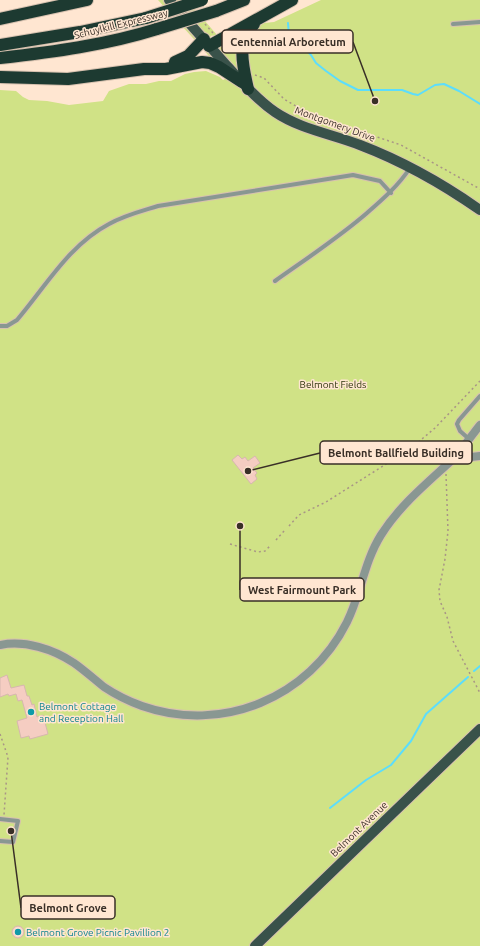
<svg xmlns="http://www.w3.org/2000/svg" width="480" height="946" viewBox="0 0 480 946" font-family="Ubuntu,sans-serif">
<style>
.green{fill:#d0e286}
.lines{fill:none;stroke-linecap:round;stroke-linejoin:round}
.stream{stroke:#5cddfc;stroke-width:2}
.building{fill:#f5cdc2;stroke:#d7b7af}
.lane-casing{stroke:#d7c1af;stroke-width:6}
.street-casing{stroke:#d7c1af;stroke-width:10}
.primary-casing{stroke:#d7c1af;stroke-width:12}
.highway-casing{stroke:#d7c1af;stroke-width:14}
.path{stroke:#a89586;stroke-width:1.5;stroke-dasharray:2 3;stroke-linecap:butt}
.lane{stroke:#899792;stroke-width:4}
.street{stroke:#899792;stroke-width:8}
.primary{stroke:#39524a;stroke-width:10}
.highway{stroke:#1d3a31;stroke-width:12}
.highway-bridge-casing{stroke:#d7c1af;stroke-width:14;stroke-linecap:butt}
.highway-bridge{stroke:#1d3a31;stroke-width:12}
.culture-dot{fill:#0f9aa8;stroke:#ffe6d1;stroke-width:1.5}
.labels{text-anchor:middle;dominant-baseline:central;stroke-width:3;stroke-linejoin:round;paint-order:stroke}
.street-label{font-size:10px;fill:#392f27;stroke:#ffe6d1}
.park-label{font-size:10px;fill:#2e340c;stroke:#ffe6d1}
.culture-label{font-size:10px;fill:#0d838f;stroke:#ffe6d1;text-anchor:start}
.leader{fill:none;stroke:#392f27;stroke-width:1.5}
.callout-dot{fill:#392f27;stroke:#ffe6d1;stroke-width:1.5}
.callout{fill:#ffe6d1;stroke:#392f27;stroke-width:1.5}
.callout-label{font-size:11px;text-anchor:middle;font-weight:bold;fill:#392f27}
</style>
<rect width="100%" height="100%" fill="#ffe6d1"/>
<path class="green" d="M158 0H187L217 35 210 36 223 48 225 43 242 34 249 66 248 46 256 29 260 25 264 23 274 22 321 0H480V946H0V90L16 91 23 97 29 100 47 101 69 105 103 101 109 91 129 84H146L159 81H171L185 74 194 72 206 71 220 77 223 80 227 78 203 49Z"/>
<g class="lines">
<path class="stream" d="M288 23 289 35 292 41 301 45 311 55 316 63 326 71 340 81 358 90H402L413 94 418 95 435 85 444 84 459 91 480 104
M474 671 480 666
M330 808 366 780 391 765 411 741 426 714 468 677"/>
</g>
<path class="building" d="M238 455 242 459 245 457 248 461 255 456 260 463 253 468 257 473 255 475 257 479 251 484 232 460Z
M7 675 11 688 24 685 27 696H29L32 705 34 704 37 717 43 715 48 734 30 739 29 736 21 738 17 721 27 718 22 700 18 701 16 694 9 696 8 694 0 697V678Z
M12 932a6 6 0 1 1 12 0a6 6 0 1 1-12 0Z"/>
<g class="lines">
<g class="lane-casing">
<path id="lane" d="M453 24 480 22
M275 281C306 259 338 238 367 213 383 199 398 186 410 168
M0 326H7L17 320C46 286 69 245 109 224 125 215 142 211 158 206L353 175 380 181 391 193
M469 439 460 431 457 424 459 420 480 396
M0 819 18 821 13 842 0 841"/>
</g>
<g class="street-casing">
<path id="street" d="M453 459 480 456
M0 645C25 640 53 649 74 663 84 670 94 679 104 687 116 695 128 701 142 706 222 734 309 698 347 622 361 594 364 562 381 535 400 505 426 484 452 460 462 450 471 436 480 425"/>
</g>
<g class="primary-casing">
<path id="primary" d="M169 0C188 22 208 44 227 66 242 82 257 100 275 112 300 129 332 134 360 145 402 161 443 184 480 210
M255 946 480 729"/>
</g>
<g class="highway-casing">
<path id="highway" d="M216 11 244 0
M0 19 87 0
M0 45 80 32 146 18
M209 46 292 0
M0 58C53 52 106 45 157 29
M175 62 188 56 204 39
M0 77 68 79 144 69H166L202 62 210 63 219 67 242 82
M248 89C243 66 236 43 254 24"/>
</g>
<path class="path" d="M205 24 213 33
M227 47 232 53
M255 75 264 78 284 99 309 114 401 145 480 189
M446 474 448 531 445 559 439 590 440 601 447 617 453 641 480 693
M289 526 299 515 326 502 410 449 435 428 480 381
M276 540 285 530
M230 544 258 552 265 551 271 545
M0 734 8 757 4 815"/>
<use href="#lane" class="lane"/>
<use href="#street" class="street"/>
<use href="#primary" class="primary"/>
<use href="#highway" class="highway"/>
<g class="highway-bridge-casing">
<path id="highway-bridge" d="M146 18 202 0
M157 29 216 11"/>
</g>
<use href="#highway-bridge" class="highway-bridge"/>
</g>
<g class="culture-dot">
<circle cx="31" cy="712" r="4"/>
<circle cx="18" cy="932" r="4"/>
</g>
<g class="labels">
<g class="street-label">
<text transform="translate(121 24) rotate(-14)">Schuylkill Expressway</text>
<text transform="translate(335 124) rotate(20)">Montgomery Drive</text>
<text transform="translate(359 829) rotate(-44)">Belmont Avenue</text>
</g>
<g class="park-label">
<text x="333" y="384">Belmont Fields</text>
</g>
<g class="culture-label">
<text x="39" y="706">Belmont Cottage<tspan x="39" dy="12">and Reception Hall</tspan></text>
<text x="26" y="932">Belmont Grove Picnic Pavillion 2</text>
</g>
</g>
<path class="leader" d="M375 101L353 42M248 471L320 453M240 526L240 590M11 831L21 908"/>
<g class="callout-dot">
<circle cx="375" cy="101" r="4"/>
<circle cx="248" cy="471" r="4"/>
<circle cx="240" cy="526" r="4"/>
<circle cx="11" cy="831" r="4"/>
</g>
<g class="callout">
<rect x="222" y="30" width="131" height="23" rx="4"/>
<rect x="320" y="441" width="152" height="23" rx="4"/>
<rect x="240" y="578" width="124" height="23" rx="4"/>
<rect x="21" y="896" width="94" height="23" rx="4"/>
</g>
<g class="callout-label">
<text x="288" y="46">Centennial Arboretum</text>
<text x="396" y="457">Belmont Ballfield Building</text>
<text x="302" y="594">West Fairmount Park</text>
<text x="68" y="912">Belmont Grove</text>
</g>
</svg>
